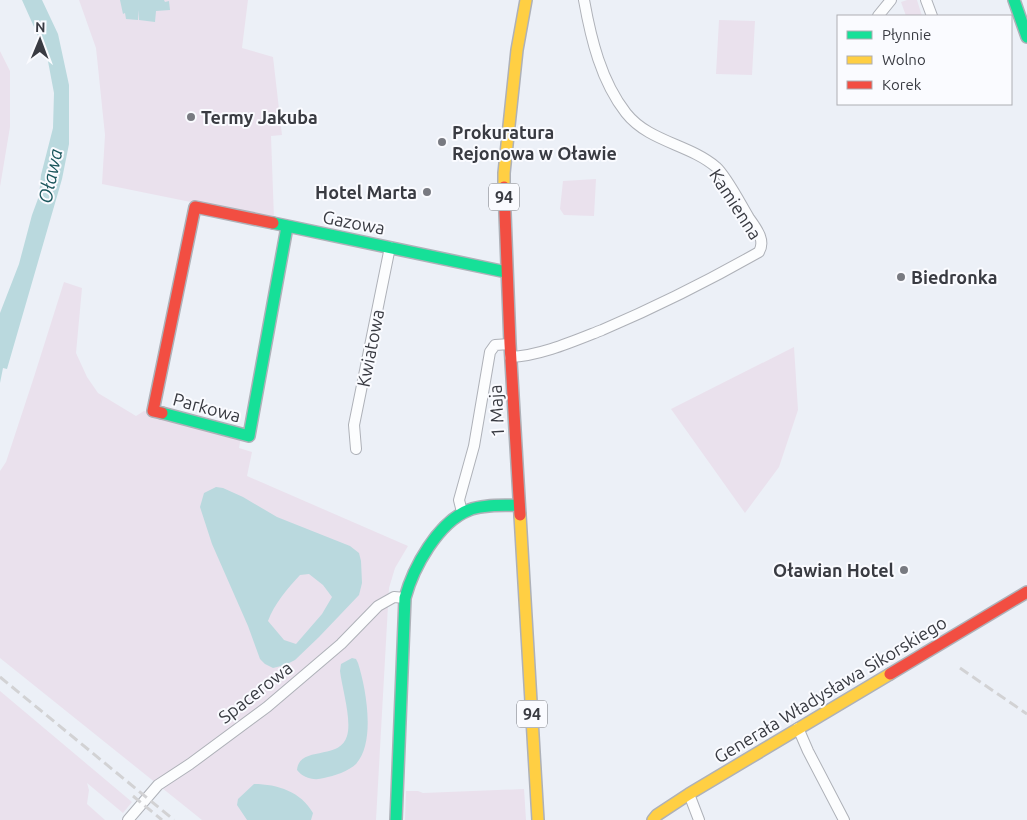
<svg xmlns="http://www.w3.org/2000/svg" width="1027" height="820" viewBox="0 0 1027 820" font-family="Ubuntu,sans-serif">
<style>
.green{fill:#eae1ed}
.water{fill:#bad9de;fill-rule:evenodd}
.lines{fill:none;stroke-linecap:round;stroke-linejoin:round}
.street-casing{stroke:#aeb1b8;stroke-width:12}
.fast-casing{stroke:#aeb1b8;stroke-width:14}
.slow-casing{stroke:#aeb1b8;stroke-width:14}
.jam-casing{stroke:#aeb1b8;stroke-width:14}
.street{stroke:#fcfdfe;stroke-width:10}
.fast{stroke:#16e098;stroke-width:11}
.slow{stroke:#ffcf43;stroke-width:11}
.jam{stroke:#f24e42;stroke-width:11}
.rail{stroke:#d2d2d4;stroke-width:3;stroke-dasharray:10 5;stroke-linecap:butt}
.poi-dot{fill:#787a81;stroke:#fafbff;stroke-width:2}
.labels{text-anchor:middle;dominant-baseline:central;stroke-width:4;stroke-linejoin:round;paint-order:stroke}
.shield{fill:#fafbff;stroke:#73757b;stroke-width:1}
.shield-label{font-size:16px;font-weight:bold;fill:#393b42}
.poi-label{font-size:18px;font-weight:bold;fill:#393b42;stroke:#fafbff;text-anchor:start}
.street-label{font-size:18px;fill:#393b42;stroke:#fafbff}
.water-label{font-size:19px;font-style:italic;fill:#1a565c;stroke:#fafbff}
</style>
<rect width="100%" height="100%" fill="#ecf0f7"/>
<path class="green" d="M79 0H248L242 48 273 57 282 135 271 136 274 219 102 184 105 135 96 48Z
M907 0H917L922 16H906L901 2Z
M719 20 755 21 752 75 716 74Z
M0 51 10 71V127L0 187Z
M596 179 594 216 564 215 560 209 563 181Z
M64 282 82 288 76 353 87 377 98 393 136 416 144 411 241 437 239 448 252 452 247 476 408 546 395 568 389 588 376 820H202L0 658V471L6 462 33 380Z
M794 347 798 410 779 467 745 513 671 409Z
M0 691 132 802 123 813 87 783 89 790 87 804 105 820H0Z
M524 789 526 820H405L406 791H418L423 793Z"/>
<path class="water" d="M22 0H42L58 34 69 85V144L62 179 7 369 3 368 0 383V313L19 264 32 215 39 196 41 175 53 128 54 93 47 56Z
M120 0H164L165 2 169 1 170 10 156 11 155 22 139 20V10L138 20 126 19 125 13 123 14Z
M216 487 223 488 243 497 277 517 350 546 359 553 361 561 362 583 359 595 319 637 295 660 285 665 273 668 265 664 260 659 248 626 212 544 200 507 204 493ZM309 574 323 585 332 597 322 614 296 644 284 640 268 621C274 604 288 588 300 575Z
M352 658 356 659 358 663C366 688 376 742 356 764 349 771 334 776 324 778 314 781 303 778 297 770 299 745 340 761 347 736 352 720 342 688 340 671L341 664Z
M254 784C278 784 301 792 313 813L311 820H247L237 805 238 799Z"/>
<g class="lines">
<g class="street-casing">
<path id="street" d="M926 0 932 16
M878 16 891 0
M510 357C540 356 574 341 602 330 656 307 708 281 759 252 766 240 756 228 749 218 741 205 727 177 716 167 689 144 649 142 626 113 601 81 591 39 584 0
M356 449 354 425 390 247
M464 512 461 508 459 500 474 446 490 352 495 345 510 344
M798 728 808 751 844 820
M689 794 699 820
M128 820 158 785 190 764 267 707 341 644 378 606 394 597 405 598"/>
</g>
<g class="fast-casing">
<path id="fast" d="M1014 0 1027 37
M273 223 506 272
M162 413 249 436 287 227
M396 820 405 598C413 568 438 522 469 510 484 504 503 506 519 505"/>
</g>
<g class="slow-casing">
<path id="slow" d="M504 187V173L517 50 526 0
M520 515 538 820
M653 820 657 815 689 794 890 674"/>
</g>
<g class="jam-casing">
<path id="jam" d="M504 187 510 344 520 515
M162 413 153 411 195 207 273 223
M890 674 1027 592"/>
</g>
<use href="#street" class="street"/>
<use href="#fast" class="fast"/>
<use href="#slow" class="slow"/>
<use href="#jam" class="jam"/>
<path class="rail" d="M960 668 1027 714
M0 677 174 820
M133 796 162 820"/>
</g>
<g class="poi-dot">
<circle cx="191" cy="117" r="5"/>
<circle cx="442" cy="142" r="5"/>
<circle cx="427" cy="192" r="5"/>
<circle cx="901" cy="277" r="5"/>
<circle cx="904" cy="570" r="5"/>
</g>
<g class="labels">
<g class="shield">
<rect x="489" y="183.5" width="30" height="27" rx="4"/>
<rect x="517" y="700.5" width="30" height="27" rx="4"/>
</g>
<g class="shield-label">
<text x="504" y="197">94</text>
<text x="532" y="714">94</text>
</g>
<g class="poi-label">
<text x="201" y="117">Termy Jakuba</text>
<text x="452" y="132">Prokuratura<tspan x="452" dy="21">Rejonowa w Oławie</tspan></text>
<text x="417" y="192" text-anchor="end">Hotel Marta</text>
<text x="911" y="277">Biedronka</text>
<text x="894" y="570" text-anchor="end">Oławian Hotel</text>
</g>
<g class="street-label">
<text transform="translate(736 204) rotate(57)">Kamienna</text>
<text transform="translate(354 222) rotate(11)">Gazowa</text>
<text transform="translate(370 348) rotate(-79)">Kwiatowa</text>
<text transform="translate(207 407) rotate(15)">Parkowa</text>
<text transform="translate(496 411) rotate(-93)">1 Maja</text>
<text transform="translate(830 689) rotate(-31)">Generała Władysława Sikorskiego</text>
<text transform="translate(255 692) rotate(-38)">Spacerowa</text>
</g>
<g class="water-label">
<text transform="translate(50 176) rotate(-78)">Oława</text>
</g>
</g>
<rect x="837" y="15" width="175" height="90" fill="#fafbff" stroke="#adaeb3"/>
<rect x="847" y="31" width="25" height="8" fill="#16e098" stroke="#adaeb3"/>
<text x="882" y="40" font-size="15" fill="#393b42">Płynnie</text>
<rect x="847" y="56" width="25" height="8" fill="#ffcf43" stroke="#adaeb3"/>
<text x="882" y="65" font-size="15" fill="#393b42">Wolno</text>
<rect x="847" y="81" width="25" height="8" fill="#f24e42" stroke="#adaeb3"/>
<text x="882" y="90" font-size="15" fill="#393b42">Korek</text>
<g transform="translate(40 40) rotate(1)" stroke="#fafbff" stroke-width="4" paint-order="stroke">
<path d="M0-4L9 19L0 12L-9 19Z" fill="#393b42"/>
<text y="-8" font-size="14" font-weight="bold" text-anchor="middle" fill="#393b42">N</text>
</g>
</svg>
